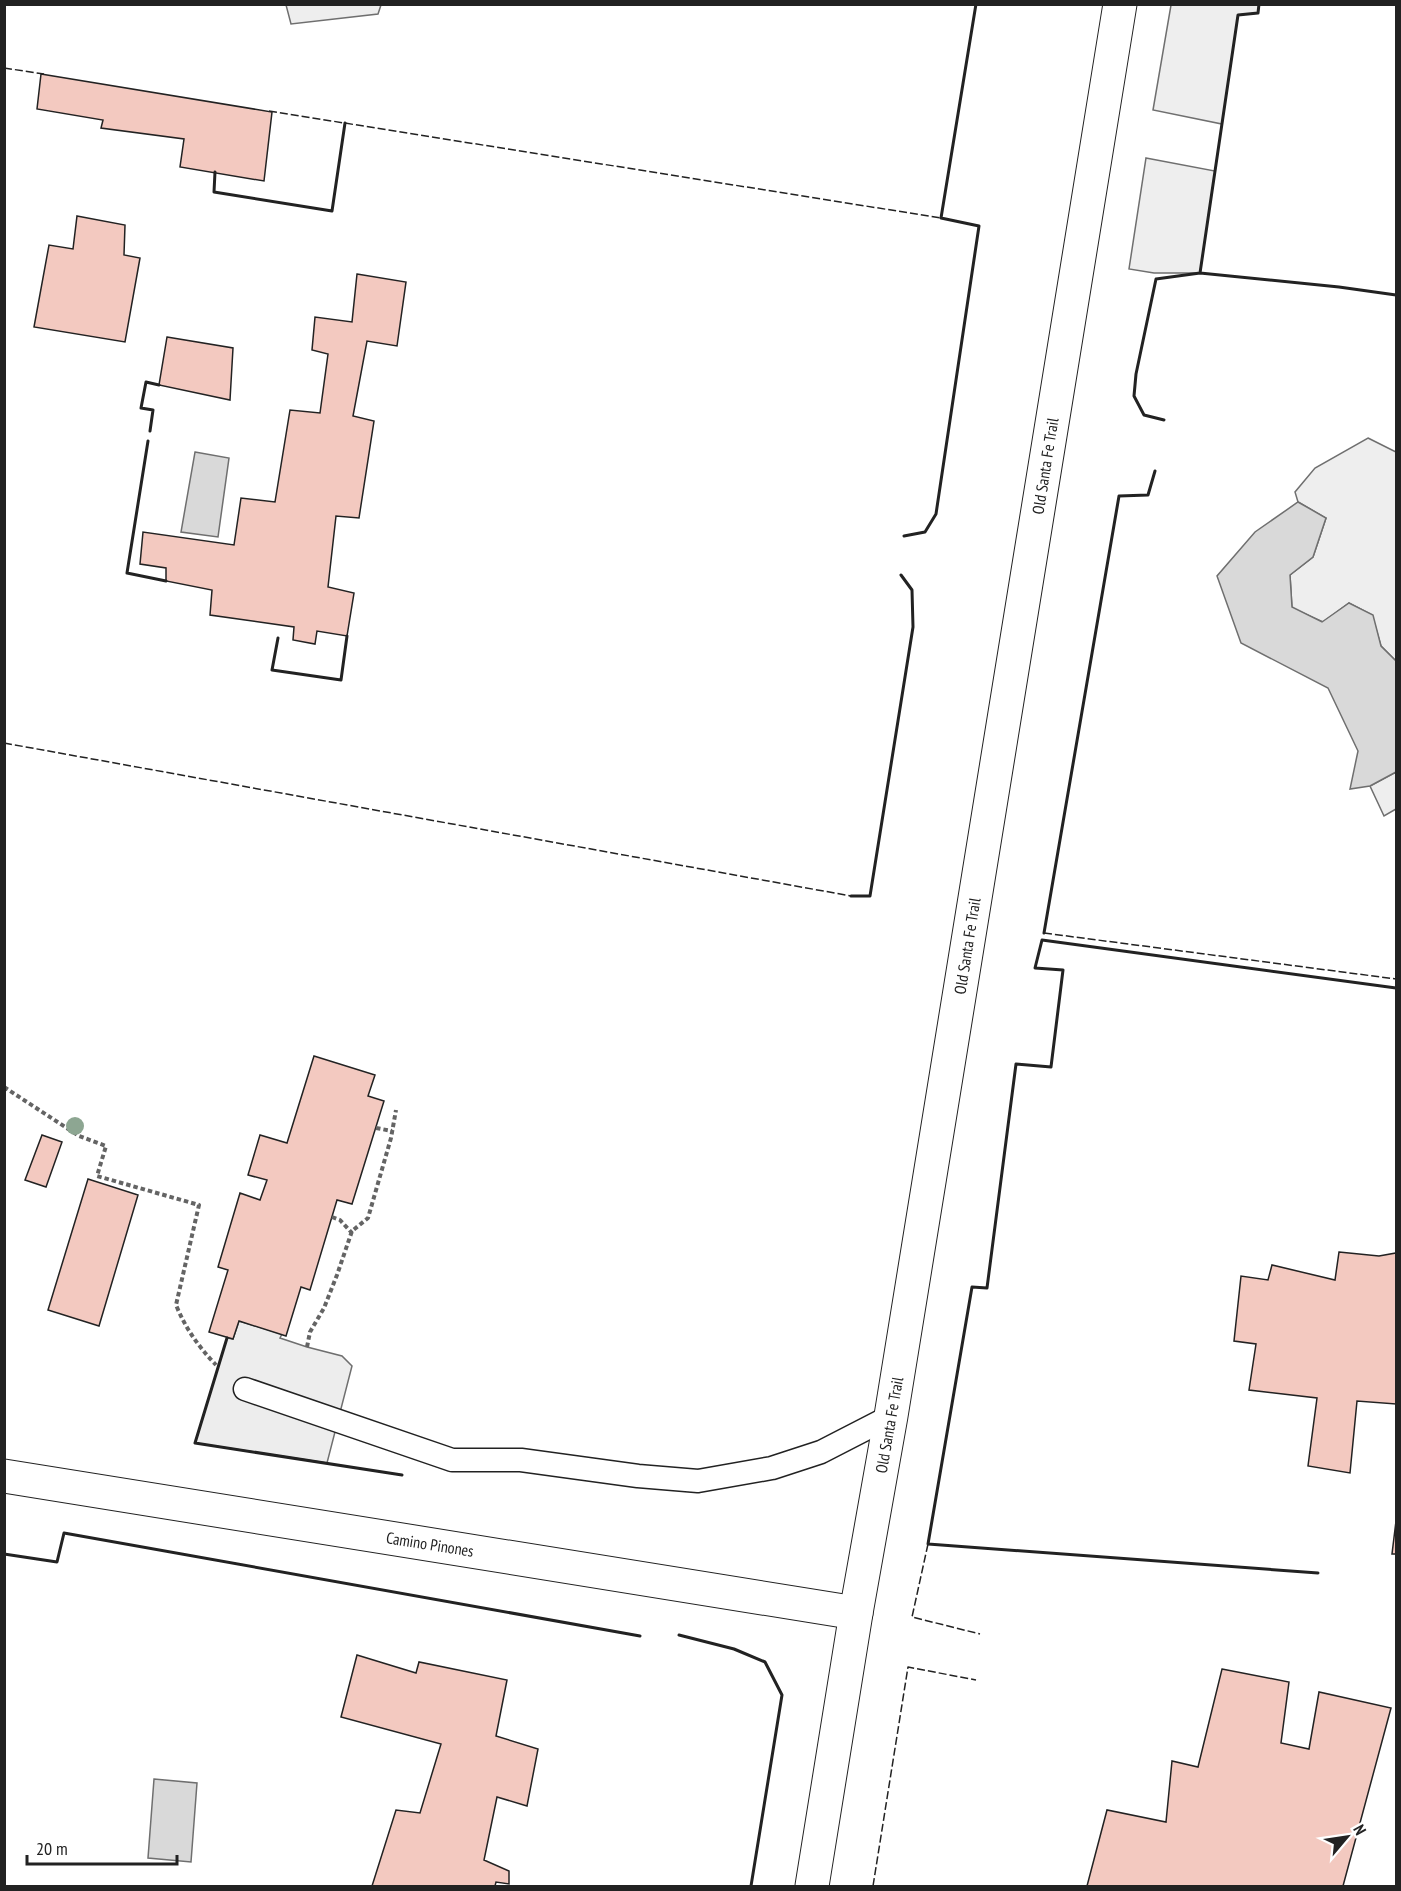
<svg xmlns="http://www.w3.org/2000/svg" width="1401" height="1891" viewBox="0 0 1401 1891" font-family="'PT Sans Narrow',sans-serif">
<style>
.green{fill:#eee;stroke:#6f6f6f;stroke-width:1.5}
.parking{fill:#ededed;stroke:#6f6f6f;stroke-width:1.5}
.water{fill:#d9d9d9;stroke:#6f6f6f;stroke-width:1.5}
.building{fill:#f3c9c0;stroke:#222;stroke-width:1.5}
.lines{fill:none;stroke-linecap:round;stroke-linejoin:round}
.lane-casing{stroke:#222;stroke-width:25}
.street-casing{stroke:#222;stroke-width:35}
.secondary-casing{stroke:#222;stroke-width:35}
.path{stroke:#646464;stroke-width:4;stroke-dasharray:4.5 3;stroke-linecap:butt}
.lane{stroke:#fff;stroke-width:22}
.street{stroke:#fff;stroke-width:33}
.secondary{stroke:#fff;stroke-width:33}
.fence{stroke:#222;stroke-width:1.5;stroke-dasharray:8 3;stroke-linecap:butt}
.wall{stroke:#222;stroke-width:3}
.tree{fill:#8da692}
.labels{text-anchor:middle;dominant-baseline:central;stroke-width:4.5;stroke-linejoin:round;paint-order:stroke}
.street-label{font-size:16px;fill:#222;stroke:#fff}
</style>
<rect width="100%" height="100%" fill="#fff"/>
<path class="green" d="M286 5V4L381 5 378 14 291 24Z
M1171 5H1259L1258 13 1238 15 1222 124 1153 110Z
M1146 158 1215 171 1200 273H1154L1129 269Z
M1368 438 1396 452V661L1381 646 1372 615 1349 603 1323 622 1292 608 1290 575 1313 557 1326 518 1298 502 1295 492 1315 468Z
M1396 772V809L1384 816 1370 786Z"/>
<path class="parking" d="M239 1321 282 1334 280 1338 307 1347 342 1356 352 1366 327 1463 195 1443 227 1338 233 1339Z"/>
<path class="water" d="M195 452 229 458 218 537 181 532Z
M1298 502 1326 518 1313 557 1290 575 1292 607 1322 622 1349 603 1373 615 1381 646 1396 661V772L1370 786 1350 789 1358 751 1328 688 1241 643 1217 576 1255 532Z
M154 1779 197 1783 191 1862 148 1858Z"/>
<path class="building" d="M41 74 272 112 264 181 180 167 184 139 101 128 103 120 37 109Z
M77 216 125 225 124 255 140 258 125 342 34 327 49 245 73 249Z
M357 274 406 282 397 346 367 341 353 416 374 421 359 518 336 516 328 587 354 593 347 636 317 631 315 644 293 640 294 627 210 615 212 590 166 581V568L140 564 143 532 234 545 241 498 275 502 290 410 320 413 328 354 312 350 315 317 352 322Z
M167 337 233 348 230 400 159 385Z
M314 1056 375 1075 368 1096 384 1101 352 1204 337 1200 310 1290 301 1287 286 1336 239 1321 233 1339 209 1332 228 1270 218 1267 240 1193 260 1200 267 1180 248 1175 260 1135 287 1143Z
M42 1135 62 1142 46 1187 25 1180Z
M88 1179 138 1195 99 1326 48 1310Z
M1339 1252 1379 1256 1396 1253V1404L1357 1401 1350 1473 1308 1466 1317 1398 1249 1390 1256 1344 1234 1341 1241 1276 1268 1280 1272 1265 1335 1280Z
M1396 1521V1554H1392Z
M357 1655 416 1673 419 1662 507 1680 496 1736 538 1749 527 1806 497 1797 484 1860 509 1871V1884L496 1882 495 1886H372L396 1810 420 1813 441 1744 341 1717Z
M1222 1669 1289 1682 1281 1743 1309 1749 1319 1692 1391 1708 1343 1886H1087L1107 1810 1166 1822 1172 1761 1198 1767Z"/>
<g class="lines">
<g class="lane-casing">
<path id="lane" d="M245 1389 452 1460H521L638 1476 698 1481 772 1468 821 1452 891 1416"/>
</g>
<g class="street-casing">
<path id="street" d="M4 1476 856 1613"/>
</g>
<g class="secondary-casing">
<path id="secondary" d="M812 1886 856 1613 891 1416 1120 4"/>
</g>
<path class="path" d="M4 1087 79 1136 106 1146 97 1176 199 1205 176 1305C186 1329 198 1346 216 1365
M376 1128 392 1131
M332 1217 340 1220 352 1233
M307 1347 310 1332 324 1308 337 1275 352 1231 368 1218 391 1138 396 1110"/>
<use href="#lane" class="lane"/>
<use href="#street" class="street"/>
<use href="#secondary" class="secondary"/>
<path class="fence" d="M4 68 44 74
M269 111 941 218
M4 743 851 896
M1044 933 1396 979
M928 1544 912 1617 980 1634
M873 1886 908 1667 976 1680"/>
<path class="wall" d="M1259 4 1258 13 1238 15 1200 273 1339 287 1396 295
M215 172 214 192 332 211 345 123
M1164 420 1144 415 1134 396 1136 374 1156 279 1200 273
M150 431 153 410 141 408 146 382 159 385
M148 441 127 573 166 581
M904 536 925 532 936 514 979 226 941 218 976 4
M278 638 272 670 341 680 347 636
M851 896H870L913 627 912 590 901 575
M1044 933 1119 496 1148 495 1155 471
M227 1338 195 1443 402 1475
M4 1554 57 1562 64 1533 640 1636
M1318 1573 928 1544 972 1287 987 1288 1016 1064 1051 1067 1063 970 1035 968 1042 940 1396 988
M679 1635 734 1649 765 1662 782 1695 751 1886"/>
</g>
<circle class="tree" cx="75" cy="1126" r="9"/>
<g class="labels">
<g class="street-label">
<text transform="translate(1045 466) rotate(-81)">Old Santa Fe Trail</text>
<text transform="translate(967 946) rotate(-81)">Old Santa Fe Trail</text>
<text transform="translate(889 1425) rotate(-80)">Old Santa Fe Trail</text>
<text transform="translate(430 1544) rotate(9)">Camino Pinones</text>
</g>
</g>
<rect width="1401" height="1891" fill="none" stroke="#222222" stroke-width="12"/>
<g transform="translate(1347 1837) rotate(61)" stroke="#ffffff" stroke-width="4.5" paint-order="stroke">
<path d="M0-4.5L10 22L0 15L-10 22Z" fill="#222222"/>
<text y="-9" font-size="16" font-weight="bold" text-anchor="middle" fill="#222222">N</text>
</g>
<path d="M27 1855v9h150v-9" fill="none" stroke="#222222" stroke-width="3"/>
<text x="36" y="1855" font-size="18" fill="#222222" stroke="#ffffff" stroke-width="4.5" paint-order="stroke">20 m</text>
</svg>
